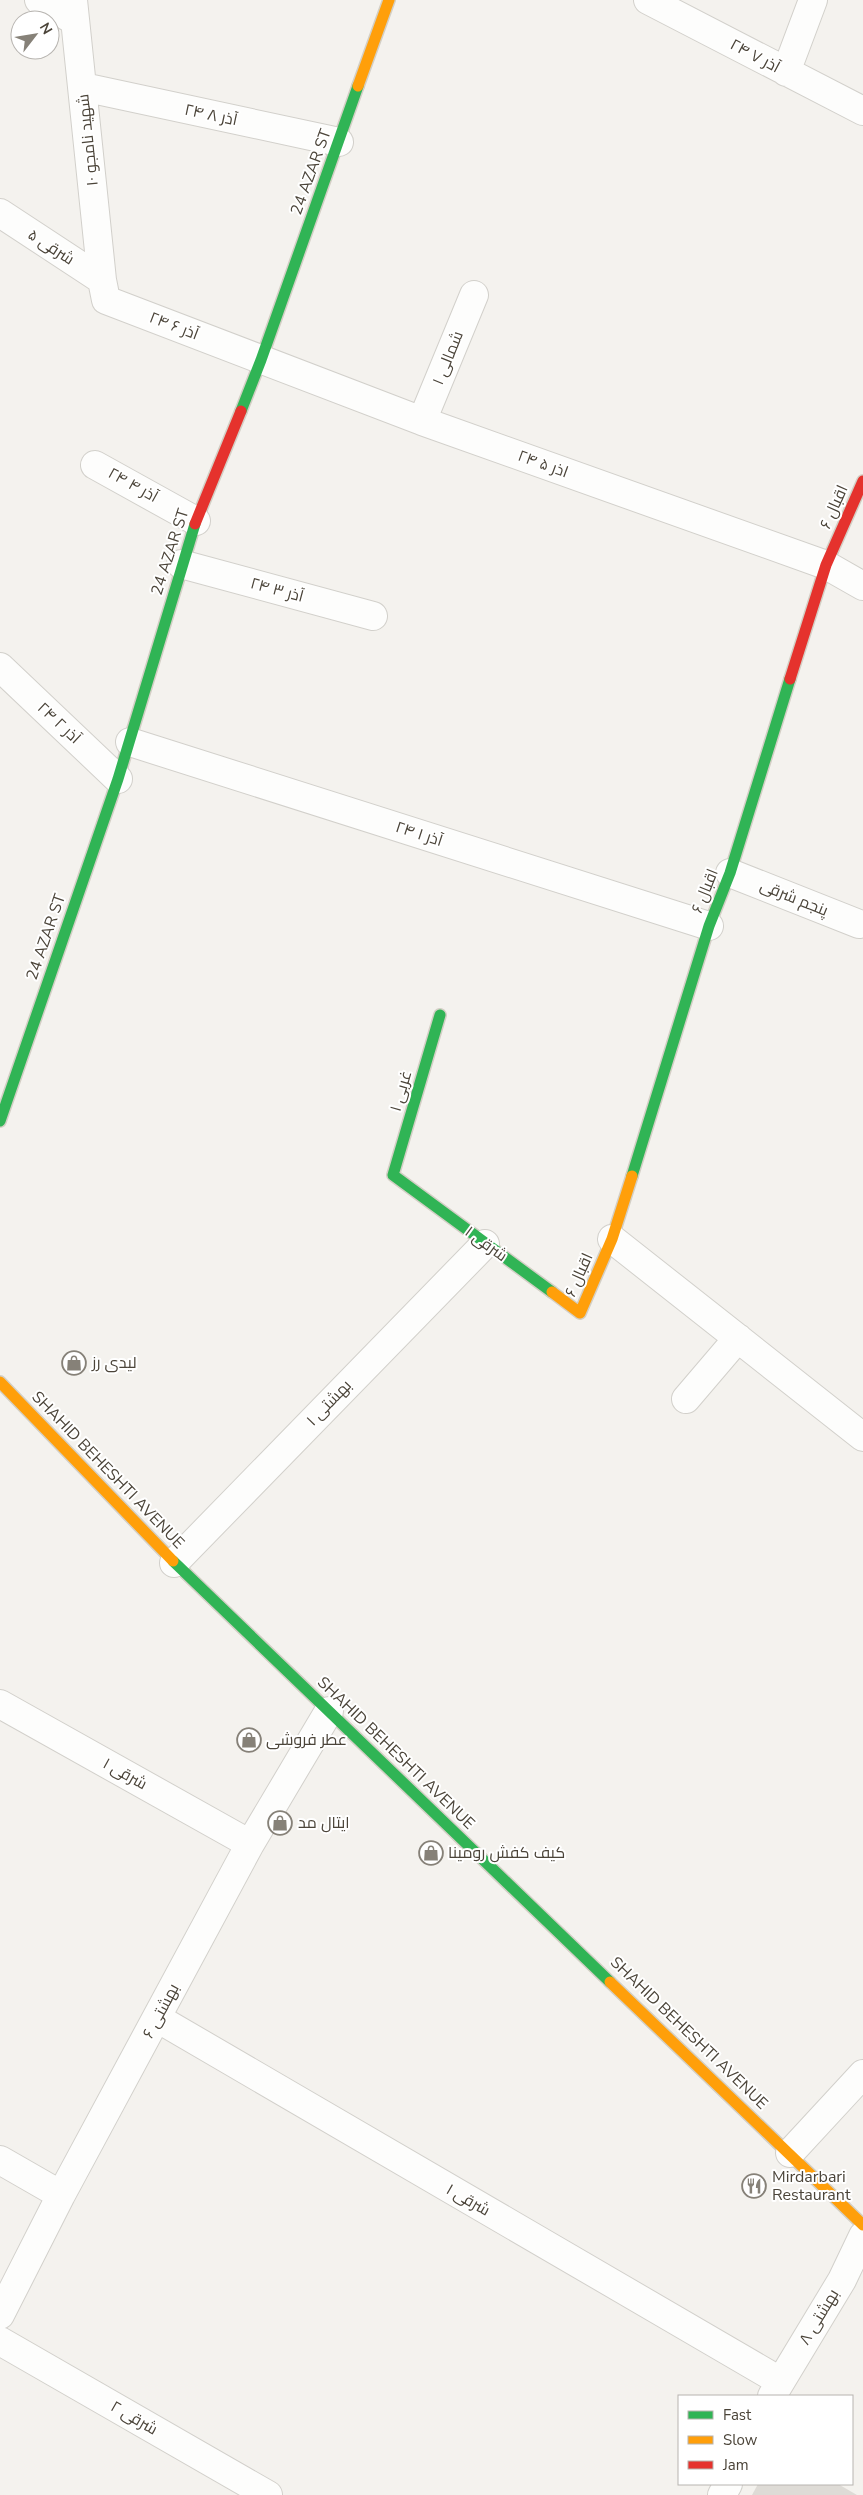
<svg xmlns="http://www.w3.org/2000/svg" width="863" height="2495" viewBox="0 0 863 2495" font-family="'Nunito Sans',Cairo,sans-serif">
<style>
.building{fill:#dedbd6}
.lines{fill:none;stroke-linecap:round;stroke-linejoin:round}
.street-casing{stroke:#d2d0cb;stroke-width:30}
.fast-casing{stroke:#d3cfc5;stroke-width:14}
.slow-casing{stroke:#d3cfc5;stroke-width:14}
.jam-casing{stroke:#d3cfc5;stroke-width:14}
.street{stroke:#fdfdfc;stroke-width:28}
.fast{stroke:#30b455;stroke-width:11}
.slow{stroke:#ff9f0a;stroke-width:11}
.jam{stroke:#e5322d;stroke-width:11}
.labels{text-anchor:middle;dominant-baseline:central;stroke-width:4;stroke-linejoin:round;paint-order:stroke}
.street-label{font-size:16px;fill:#4b4439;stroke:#fff}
.poi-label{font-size:16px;fill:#4b4439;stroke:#fff;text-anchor:start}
</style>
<rect width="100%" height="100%" fill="#f4f2ee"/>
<path class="building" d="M758 2484H838L857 2495H752Z"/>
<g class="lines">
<g class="street-casing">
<path id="street" d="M39 0 75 21
M73 0 102 280 106 300 422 421 826 565 863 586
M648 0 863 111
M786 72 813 0
M83 87 339 142
M0 213 102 280
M422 421 474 295
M95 465 196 521
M181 564 373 616
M0 667 118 779
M130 742 709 926
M730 873 859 924
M612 1239 863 1437
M686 1399 738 1338
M174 1563 485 1244
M0 1704 250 1844
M157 2018 780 2381
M790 2153 863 2074
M0 2160 61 2195
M0 2315 61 2195 250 1844 329 1711
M0 2341 268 2495
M772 2396 842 2280 863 2236
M722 2495 728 2484"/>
</g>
<g class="fast-casing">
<path id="fast" d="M241 411 261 360 358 86
M440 1015 393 1175 552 1292
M0 1121 118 779 195 524
M632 1176 709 926 730 873 790 679
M173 1561 610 1982"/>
</g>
<g class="slow-casing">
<path id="slow" d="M358 86 389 0
M552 1292 580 1313 612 1239 632 1176
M0 1382 173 1561
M610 1982 863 2225"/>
</g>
<g class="jam-casing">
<path id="jam" d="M195 524 241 411
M790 679 826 565 863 481"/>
</g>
<use href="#street" class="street"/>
<use href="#fast" class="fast"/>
<use href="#slow" class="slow"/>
<use href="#jam" class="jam"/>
</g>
<defs>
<g id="shop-ring" transform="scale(1.25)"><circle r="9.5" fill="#fff" stroke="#868178" stroke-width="1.5"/><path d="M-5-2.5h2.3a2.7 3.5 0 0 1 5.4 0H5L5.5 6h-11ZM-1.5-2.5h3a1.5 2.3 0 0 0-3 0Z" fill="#868178"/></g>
<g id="restaurant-ring" transform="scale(1.25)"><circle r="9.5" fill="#fff" stroke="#868178" stroke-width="1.5"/><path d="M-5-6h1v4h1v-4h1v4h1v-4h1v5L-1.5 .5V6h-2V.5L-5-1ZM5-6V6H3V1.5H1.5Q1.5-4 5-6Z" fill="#868178"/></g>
</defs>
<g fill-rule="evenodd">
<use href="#shop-ring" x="74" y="1363"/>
<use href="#shop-ring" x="249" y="1740"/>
<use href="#shop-ring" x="280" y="1823"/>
<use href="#shop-ring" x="431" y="1853"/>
<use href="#restaurant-ring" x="754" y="2186"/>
</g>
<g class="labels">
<g class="street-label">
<text transform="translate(755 56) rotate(28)">۲۴ آذر ۷</text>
<text transform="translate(211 115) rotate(12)">۲۴ آذر ۸</text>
<text transform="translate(88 140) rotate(-96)">شهید نامجو ۱۰</text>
<text transform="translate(311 172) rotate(-70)">24 AZAR ST</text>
<text transform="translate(51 247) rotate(33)">شرقی ۵</text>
<text transform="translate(174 326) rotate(21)">۲۴ آذر ۶</text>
<text transform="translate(448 358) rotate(-68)">۱ شمالی</text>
<text transform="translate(543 464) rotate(20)">۲۴ اذر ۵</text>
<text transform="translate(133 485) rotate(29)">۲۴ آذر ۴</text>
<text transform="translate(834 507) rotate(-66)">اقبال ۶</text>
<text transform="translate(170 552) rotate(-72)">24 AZAR ST</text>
<text transform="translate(277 590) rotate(15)">۲۴ آذر ۳</text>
<text transform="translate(59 723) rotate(43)">۲۴ آذر ۲</text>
<text transform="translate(419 834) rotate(18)">۲۴ آذر ۱</text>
<text transform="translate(705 891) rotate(-68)">اقبال ۶</text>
<text transform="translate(794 898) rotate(22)">پنجم شرقی</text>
<text transform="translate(46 937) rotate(-71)">24 AZAR ST</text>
<text transform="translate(401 1091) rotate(-74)">غربی ۱</text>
<text transform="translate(486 1244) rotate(36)">شرقی ۱</text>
<text transform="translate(579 1275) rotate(-66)">اقبال ۶</text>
<text transform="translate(329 1403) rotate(-46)">بهشتی ۱</text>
<text transform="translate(108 1470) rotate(46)">SHAHID BEHESHTI AVENUE</text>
<text transform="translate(396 1753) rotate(44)">SHAHID BEHESHTI AVENUE</text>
<text transform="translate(125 1774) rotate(29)">شرقی ۱</text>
<text transform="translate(161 2011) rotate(-62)">بهشتی ۶</text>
<text transform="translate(689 2033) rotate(44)">SHAHID BEHESHTI AVENUE</text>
<text transform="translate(468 2200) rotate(30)">شرقی ۱</text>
<text transform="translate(819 2317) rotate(-59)">بهشتی ۸</text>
<text transform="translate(134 2418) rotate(30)">شرقی ۲</text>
</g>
<g class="poi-label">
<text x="92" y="1363">لیدی رز</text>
<text x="266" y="1740">عطر فروشی</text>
<text x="298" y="1823">ایتال مد</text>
<text x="448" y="1853">کیف کفش رومینا</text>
<text x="772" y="2177">Mirdarbari<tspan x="772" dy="18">Restaurant</tspan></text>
</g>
</g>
<rect x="678" y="2395" width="175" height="90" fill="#ffffff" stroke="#b7b4b0"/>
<rect x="688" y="2411" width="25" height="8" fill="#30b455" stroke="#b7b4b0"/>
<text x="723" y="2420" font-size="15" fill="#4b4439">Fast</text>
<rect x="688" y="2436" width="25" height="8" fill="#ff9f0a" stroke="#b7b4b0"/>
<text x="723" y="2445" font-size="15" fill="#4b4439">Slow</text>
<rect x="688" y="2461" width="25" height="8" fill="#e5322d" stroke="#b7b4b0"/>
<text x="723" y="2470" font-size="15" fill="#4b4439">Jam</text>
<g transform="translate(35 35) rotate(59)"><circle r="24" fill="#ffffff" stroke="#b7b4b0"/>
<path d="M0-4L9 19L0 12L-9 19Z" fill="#868178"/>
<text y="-8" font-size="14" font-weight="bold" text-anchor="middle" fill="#4b4439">N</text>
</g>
</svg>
